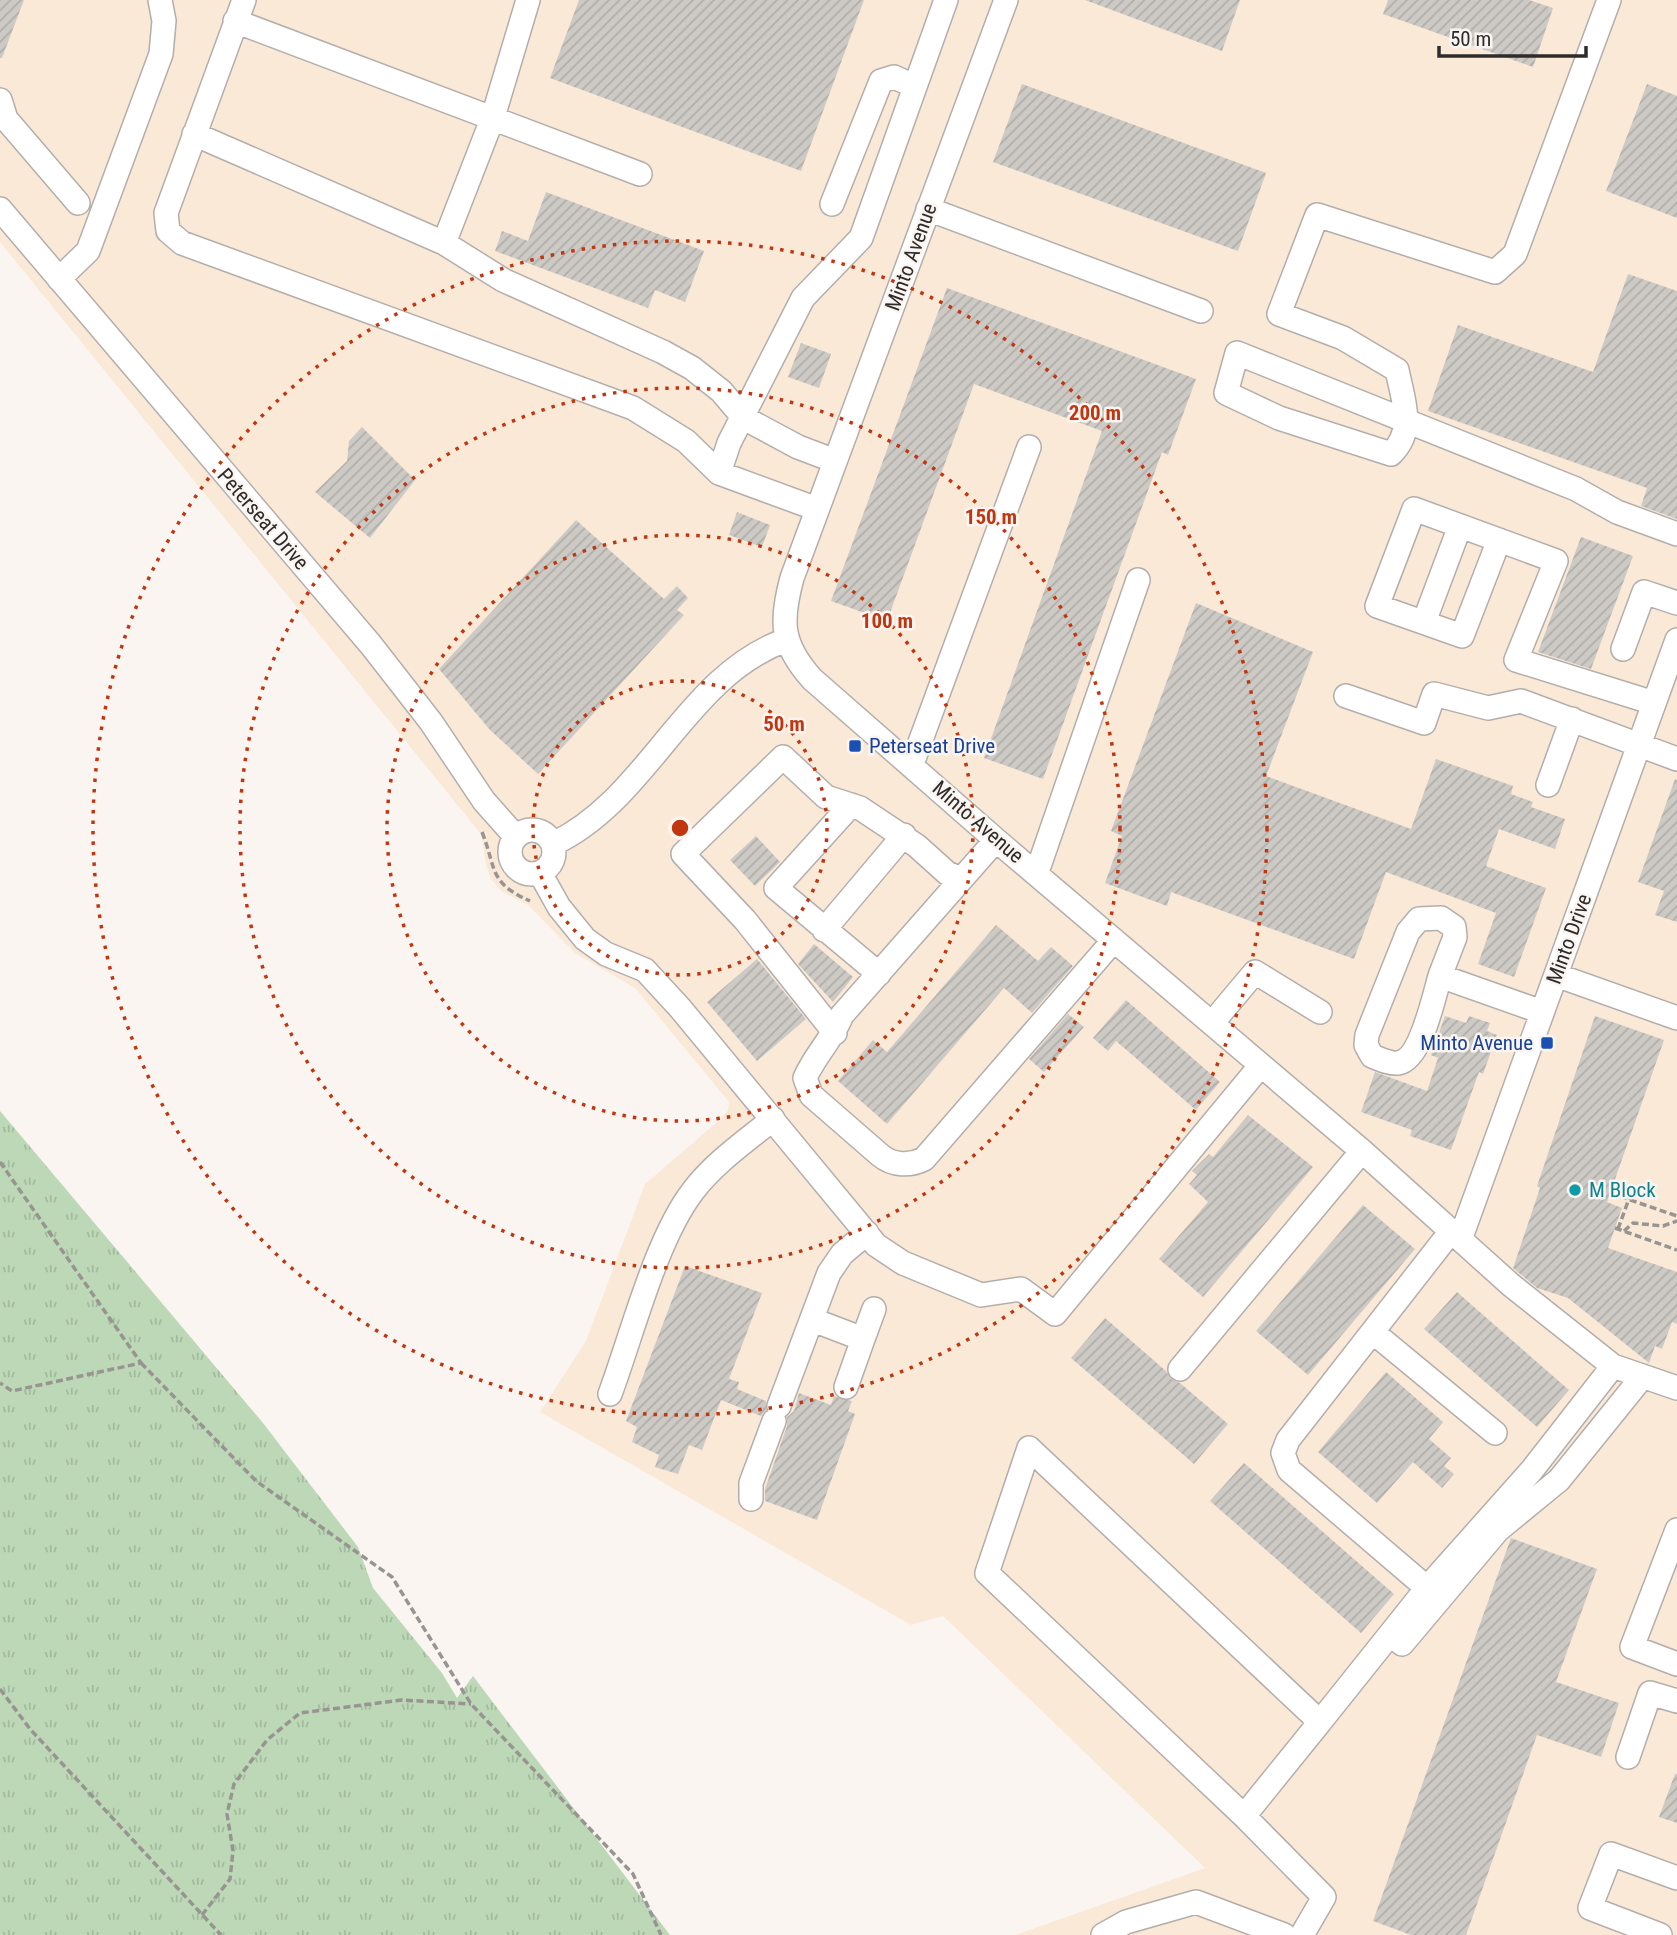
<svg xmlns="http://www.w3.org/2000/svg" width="1677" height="1935" viewBox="0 0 1677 1935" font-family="'Roboto Condensed',sans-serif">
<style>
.industrial{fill:#fbe9d8}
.grass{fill:url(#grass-tufts)}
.building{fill:url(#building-hatch)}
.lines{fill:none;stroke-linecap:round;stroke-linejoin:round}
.minor-casing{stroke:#b3aeab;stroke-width:26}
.path{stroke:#989492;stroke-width:3.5;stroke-dasharray:7 3.5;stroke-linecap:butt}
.minor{stroke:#fff;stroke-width:23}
.ring{fill:none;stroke:#c03610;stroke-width:3.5;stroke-dasharray:3.5 7}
.transit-dot{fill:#1a4fb4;stroke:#fbf5f2;stroke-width:2.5}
.culture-dot{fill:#0f9aa8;stroke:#fbf5f2;stroke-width:2.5}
.labels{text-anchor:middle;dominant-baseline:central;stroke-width:5;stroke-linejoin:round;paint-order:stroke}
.street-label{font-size:21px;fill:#2e2c2b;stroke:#fbf5f2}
.transit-label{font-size:21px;fill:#164399;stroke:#fbf5f2;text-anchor:start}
.culture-label{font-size:21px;fill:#0d838f;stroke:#fbf5f2;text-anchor:start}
.centre{fill:#c03610;stroke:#fbf5f2;stroke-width:3.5}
.ring-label{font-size:21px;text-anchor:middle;font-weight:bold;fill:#c03610;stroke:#fbf5f2;stroke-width:5;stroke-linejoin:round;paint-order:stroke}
</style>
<defs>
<pattern id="grass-tufts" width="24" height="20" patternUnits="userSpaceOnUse" patternTransform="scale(1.75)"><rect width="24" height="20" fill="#bcd8b6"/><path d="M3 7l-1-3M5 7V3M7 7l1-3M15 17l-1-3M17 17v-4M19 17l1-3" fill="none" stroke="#a2ba9d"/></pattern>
<pattern id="building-hatch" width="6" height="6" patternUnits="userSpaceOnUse" patternTransform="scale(1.75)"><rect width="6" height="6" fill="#cdcac5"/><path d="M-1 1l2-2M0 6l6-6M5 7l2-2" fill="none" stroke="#b0aea9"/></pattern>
</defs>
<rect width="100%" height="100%" fill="#fbf5f2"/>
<path class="industrial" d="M0 0H1677V1935H1015L1205 1868 943 1616 911 1625 540 1412 586 1341 645 1184 716 1123 728 1110 729 1102 635 988 575 953 528 905 501 891 491 879 486 865 481 834 0 242Z"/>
<path class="grass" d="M0 1111 263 1423 358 1547 373 1588 442 1673 457 1698 473 1676 670 1935H0Z"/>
<path class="building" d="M0 0H24L2 58H0Z
M579 0H864L801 171 550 78Z
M1085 0H1240L1222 51Z
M1388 0H1529L1553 8 1533 67 1383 14Z
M1022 84 1266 173 1238 251 993 162Z
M1647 84 1677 96V218L1606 191Z
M546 192 704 251 685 302 655 290 648 308 495 251 502 231 528 241Z
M1628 274 1677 291V519L1641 506 1647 488 1428 411 1458 325 1593 372Z
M947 288 1196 379 1168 455 1162 452 1043 779 984 758 1102 431 974 384 887 621 831 601Z
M801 343 831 354 819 388 788 377Z
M362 427 415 480 370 538 315 492 347 461 349 441Z
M737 512 770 525 762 547 729 535Z
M576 520 664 599 677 586 688 598 677 610 684 615 538 774 490 730 439 669Z
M1581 537 1633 556 1591 669 1538 652Z
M1196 603 1313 652 1266 776 1411 829 1436 759 1513 786 1511 794 1533 802 1531 807 1565 819 1555 849 1499 829 1486 866 1546 888 1514 977 1478 964 1496 913 1386 872 1354 959 1171 892 1167 906 1105 883 1122 836 1111 831Z
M1675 779 1677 780V922L1655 915 1664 891 1638 882Z
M756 836 780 862 755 886 730 860Z
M996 925 1038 961 1051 947 1073 966 1032 1013 1004 988 887 1124 838 1081 873 1040 887 1052Z
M814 944 853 977 833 1002 798 964Z
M757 959 806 1019 757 1061 707 1002Z
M1126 1000 1220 1082 1196 1110 1116 1041 1108 1051 1093 1038Z
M1068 1014 1084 1027 1044 1072 1029 1059Z
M1445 1016 1466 1023 1469 1016 1490 1023 1487 1031 1497 1035 1483 1074 1479 1072 1451 1150 1410 1136 1412 1130 1361 1112 1375 1072 1427 1091 1438 1058 1431 1055Z
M1595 1016 1664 1040 1607 1202 1622 1208 1608 1248 1677 1272V1324L1672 1322 1662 1349 1655 1346 1649 1363 1568 1298 1537 1288 1513 1268 1540 1188 1537 1186Z
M1248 1115 1313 1167 1203 1297 1159 1259 1208 1202 1189 1184 1197 1175 1192 1171 1209 1154 1213 1157Z
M1363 1205 1415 1249 1308 1375 1256 1331Z
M685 1266 762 1293 729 1379 739 1382 737 1389 766 1401V1410L761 1416 721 1400 702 1450 689 1445 678 1474 655 1467 659 1455 632 1442 637 1427 626 1421Z
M1457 1292 1569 1390 1537 1427 1424 1329Z
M1105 1318 1166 1371 1171 1379 1180 1383 1228 1424 1194 1464 1071 1358Z
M1386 1372 1443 1422 1429 1439 1451 1458 1444 1466 1454 1474 1442 1488 1413 1462 1377 1503 1318 1452Z
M799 1393 831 1405 834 1396 852 1401 848 1411 855 1414 817 1520 765 1501V1489L787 1426V1417L794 1411Z
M1244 1463 1394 1594 1361 1633 1210 1501Z
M1511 1538 1597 1569 1556 1682 1619 1703 1601 1757 1537 1735 1466 1935H1411L1373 1921Z
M1675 1774H1677V1823L1659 1817Z"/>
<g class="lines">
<g class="minor-casing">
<path id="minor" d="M244 0 166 213 168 231 182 243 633 408 686 441 719 473 817 509
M528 0 493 117 444 243 503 280 663 352 692 368 721 391 744 418 798 447 835 461
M1006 0 792 578C780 622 781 644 812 679L996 840 1362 1151 1511 1285 1613 1366 1677 1388
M1609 0 1515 254 1495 272 1317 215 1279 314 1343 338 1397 370C1403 400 1416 430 1391 454L1279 418 1226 393 1237 353 1576 489 1617 512 1677 534
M235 21 640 174
M0 100 6 119 78 203
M194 134 444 243
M832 204 881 81 894 77 914 86
M0 209 371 645 431 722 484 801 516 837
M928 209 1201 311
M59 279 88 251 161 54 164 21 160 0
M719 473 729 443 803 298 861 238 946 0
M1499 540 1462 636 1377 606 1414 509 1556 561 1516 660 1654 703
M1424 622 1460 526
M1623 649 1644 592 1677 603
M1346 696 1424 723 1434 694 1488 708 1521 701 1677 759
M912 764 1029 447
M1548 785 1572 719
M851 805 776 888 879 974
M510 852a22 22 0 1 1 44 0a22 22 0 1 1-44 0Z
M996 840 842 1015C833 1038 815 1055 805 1078L811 1095 880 1155C893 1166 910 1166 924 1159L1114 940
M553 844C649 799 685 676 786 640
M1037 872 1138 580
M540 873 559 907 585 939 606 954 645 970 680 1008 876 1245 903 1263 981 1295 1021 1289 1055 1314 1261 1065
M824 930 904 835
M1556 975 1677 1018
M1440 976C1434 996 1421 1060 1398 1063 1390 1064 1380 1059 1372 1056L1366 1045 1367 1035 1408 932 1419 919 1441 918 1454 927 1455 937 1440 976 1542 1012
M1213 1022 1255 972 1320 1012
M835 1033 745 920 683 854 783 757 826 797 860 808 917 846 947 873 961 879
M1461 1237 1677 640
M813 1320 863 1339 874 1309
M1374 1333 1495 1433
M1180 1369 1362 1151
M846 1387 863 1339
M610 1394C632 1335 656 1239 693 1191 714 1163 746 1141 773 1119
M779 1406 829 1273 842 1254 867 1233
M751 1499V1483L774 1421
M1677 1530 1632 1647 1677 1664
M1427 1588 1289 1470 1283 1453 1288 1440 1452 1230
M1402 1644 1498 1530 1559 1480 1643 1376
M1320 1722 1244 1816 987 1573 1029 1448 1320 1722 1427 1588 1532 1470 1613 1366
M1628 1757 1650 1693 1677 1701
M1244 1816 1324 1897 1302 1935
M1103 1935 1126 1922 1196 1902 1284 1935
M1660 1935 1590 1908 1611 1854 1677 1878"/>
</g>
<path class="path" d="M482 832C497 870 488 882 530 901
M0 1162 141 1363 12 1391 0 1383
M1610 1193 1677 1216
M1615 1228 1677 1250
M1618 1229 1630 1196 1641 1188
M1624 1231 1633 1223 1663 1226 1677 1221
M141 1363 256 1481 392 1577 471 1704 633 1874 661 1935
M0 1689 30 1729 221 1935
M202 1915 230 1879 233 1851 227 1814 234 1784 267 1740 300 1713 402 1700 471 1704"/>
<use href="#minor" class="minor"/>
</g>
<g class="ring">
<circle cx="680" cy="828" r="147"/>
<circle cx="680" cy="828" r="293"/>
<circle cx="680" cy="828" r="440"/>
<circle cx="680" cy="828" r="587"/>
</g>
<g class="transit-dot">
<rect x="848" y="739" width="14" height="14" rx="3.5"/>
<rect x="1540" y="1036" width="14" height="14" rx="3.5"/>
</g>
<circle class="culture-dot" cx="1575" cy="1190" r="7"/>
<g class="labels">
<g class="street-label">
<text transform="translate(911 257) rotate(-70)">Minto Avenue</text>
<text transform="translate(263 519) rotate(49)">Peterseat Drive</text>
<text transform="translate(978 822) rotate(41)">Minto Avenue</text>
<text transform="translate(1569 939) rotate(-70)">Minto Drive</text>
</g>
<g class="transit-label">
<text x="869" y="746">Peterseat Drive</text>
<text x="1533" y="1043" text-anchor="end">Minto Avenue</text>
</g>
<g class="culture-label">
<text x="1589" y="1190">M Block</text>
</g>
</g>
<circle cx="680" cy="828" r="10" class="centre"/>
<g class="ring-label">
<text x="1095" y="420">200 m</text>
<text x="991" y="524">150 m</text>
<text x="887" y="628">100 m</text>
<text x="784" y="731">50 m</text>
</g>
<path d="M1439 46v10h147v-10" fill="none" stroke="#2e2c2b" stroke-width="3.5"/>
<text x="1450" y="46" font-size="21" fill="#2e2c2b" stroke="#fbf5f2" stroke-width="5" paint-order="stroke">50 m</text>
</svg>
